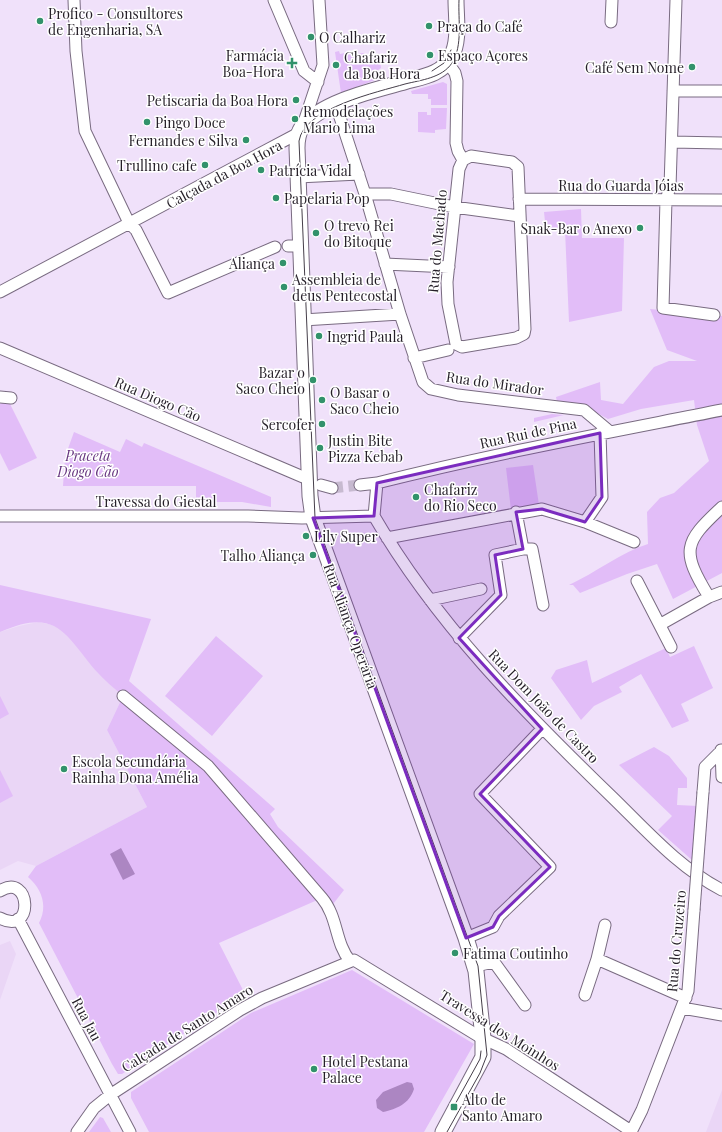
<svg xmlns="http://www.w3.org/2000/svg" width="722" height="1132" viewBox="0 0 722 1132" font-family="'Playfair Display',serif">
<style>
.built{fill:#ead6f6}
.green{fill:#e2bdf8}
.water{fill:#ac86c2}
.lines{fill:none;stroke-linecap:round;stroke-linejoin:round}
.street-tunnel{stroke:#c7bad0;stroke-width:11;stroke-dasharray:11 5.5;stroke-linecap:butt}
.street-casing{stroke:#796b81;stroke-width:13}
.secondary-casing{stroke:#796b81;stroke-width:17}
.street{stroke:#fff;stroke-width:11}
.secondary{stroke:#fff;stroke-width:15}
.tram{stroke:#453e49;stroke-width:1}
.street-bridge-casing{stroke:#796b81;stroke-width:13;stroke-linecap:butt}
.street-bridge{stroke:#fff;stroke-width:11}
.marked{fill:#7b2cbf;fill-opacity:0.2;stroke:#7b2cbf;stroke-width:3;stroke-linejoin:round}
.poi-dot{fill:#32926b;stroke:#fff;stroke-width:1.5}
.labels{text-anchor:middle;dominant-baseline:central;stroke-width:3;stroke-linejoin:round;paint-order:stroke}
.poi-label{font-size:14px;fill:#251f28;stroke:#fff;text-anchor:start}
.street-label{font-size:14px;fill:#251f28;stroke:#fff}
.park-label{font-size:14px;font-style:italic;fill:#683781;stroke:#fff}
</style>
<rect width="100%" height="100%" fill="#f0e1fa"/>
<path class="built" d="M38 622 49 624 62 629 70 637 97 672 123 696 107 730 147 807 36 866 18 861 0 870V632L19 626Z
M10 941 16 954 0 1000V945Z
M722 1090V1132H706Z"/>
<path class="green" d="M339 51 340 54 345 53 346 55 364 53 366 56 376 58 377 60H380L381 68 372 74 375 80 341 93 335 52Z
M443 82 447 84V105H431V99H428V94H412L411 91Z
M431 108H447L446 129 435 130V133L418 132V112H427V115H431Z
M581 209 582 238H624L622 311 569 322 565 230 546 231 544 212Z
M650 309 722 316V573L673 599 657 564 627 574 580 593 573 585H569C595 573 622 552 648 544L647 512 660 498 674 493 709 461 697 425 694 400 641 409 608 419 586 407 557 402 556 397 600 382 601 400 623 404 654 367 669 361H697L667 350Z
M8 400 37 458 9 471 0 453V404Z
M552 414 564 415 534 422V418Z
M74 432 120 452 126 439 142 447 144 443 271 497V507L242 502H196V486H63L65 457Z
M533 465 539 505 511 510 506 468Z
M0 585 151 619 129 681 275 809 270 814 278 827 344 890 330 908 322 898 219 943 245 994 122 1074H118L112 1064 39 923C48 906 42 889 28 877L36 866 147 807 107 730 123 696C114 688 104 680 96 671 64 633 57 607 0 632Z
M216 636 263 676 212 736 165 696Z
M694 646 713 688 681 704 689 721 672 728 641 674 619 687 622 692 594 706 581 720 551 678 556 670 587 660 592 683 666 648 670 657Z
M0 696 9 714 0 719Z
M654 747 669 756 687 778V788H678L677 805 698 806 692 860 658 830 672 816 619 765Z
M0 770 13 796 0 803Z
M352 970 474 1044 424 1132H149L131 1098V1092L251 1013Z
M100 1117 103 1118 111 1132H89Z"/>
<path class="water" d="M121 848 135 874 123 880 110 854Z
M407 1082 412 1083 414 1089C409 1104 397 1109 383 1112L377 1108 376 1100 383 1092Z"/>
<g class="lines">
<path class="street-tunnel" d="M332 488 360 485"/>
<g class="street-casing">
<path id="street" d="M74 0 76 51 85 131 129 223 136 230 168 293 275 247
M274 0 304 71 318 82
M676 0 670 187 666 200 663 308 714 315
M611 22 612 0
M448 63 455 73 457 81 456 143 458 151 463 160
M673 91H722
M336 105 365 194 400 314 423 382 431 389 458 395 584 410 609 431
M672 142 722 143
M471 156 512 162 518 167 525 329 524 334 516 338 462 347 456 344 448 304 447 282 459 169 463 160Z
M298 177 359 174
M365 194H391L454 207 519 216
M519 199 722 200
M288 246H301
M385 264 449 267
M0 292 295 135 302 128 323 65 319 0
M303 320 400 314
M0 348 303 477
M414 358 448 350
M0 397 11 398
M321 485 332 488
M360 485 377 483
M516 512 523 549H532L543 605
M0 516H248L302 518 374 516
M374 516C436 623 523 711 612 797 646 830 679 868 722 890
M374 516 377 483C491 454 606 433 722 410
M585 522 602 497 600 433
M387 538 542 509 585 522 634 542
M637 581 671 647
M709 597C681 551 683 543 722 507
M430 600 481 589
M661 624 709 597 722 592
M459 638 501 595 495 555 523 549
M123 696 208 766 322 898C338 917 335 943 350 961
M721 750 722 777
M703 792 705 767 722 750
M0 891C31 871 35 937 0 918
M18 919 130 1132
M466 938 493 927 499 916 550 867 480 794 542 729
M597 959 605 925
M475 966 494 962 525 1005
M585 995 597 959 686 998
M682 1008 722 1015
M77 1132 94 1108 110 1095 240 1010 262 998 354 960 480 1037 506 1049 631 1131
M631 1132 642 1110 688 991 694 910"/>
</g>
<g class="secondary-casing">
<path id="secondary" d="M443 1132 483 1057V1038L476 971 466 938 313 518 310 496 297 148C297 141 298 133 302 127 321 102 375 90 404 82 421 77 442 75 451 57 460 41 456 18 456 0"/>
</g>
<use href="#street" class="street"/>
<use href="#secondary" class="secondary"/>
<path class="tram" d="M432 71 444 63 451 50
M453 1108 480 1059 481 1051
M447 1132 480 1073 487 1055 478 966 315 518 299 141C304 108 378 92 405 84 421 80 442 78 452 63 463 46 458 19 459 0"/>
<g class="street-bridge-casing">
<path id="street-bridge" d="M694 910 703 792"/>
</g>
<use href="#street-bridge" class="street-bridge"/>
</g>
<path class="marked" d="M600 433 602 497 585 522 542 509 516 512 523 549 495 555 501 595 459 638 542 729 480 794 550 867 499 916 493 927 466 938 313 518 374 516 377 483Z"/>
<g class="poi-dot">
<circle cx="40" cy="21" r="4"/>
<circle cx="429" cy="26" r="4"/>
<circle cx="311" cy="37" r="4"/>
<circle cx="430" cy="55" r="4"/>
<path d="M290 57h4v4h4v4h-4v4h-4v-4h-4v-4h4z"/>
<circle cx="336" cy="65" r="4"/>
<circle cx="692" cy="67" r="4"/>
<circle cx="296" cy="100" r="4"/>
<circle cx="295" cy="119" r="4"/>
<circle cx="147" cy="122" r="4"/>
<circle cx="246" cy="140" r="4"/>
<circle cx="205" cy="165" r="4"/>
<circle cx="261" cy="170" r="4"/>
<circle cx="276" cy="198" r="4"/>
<circle cx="640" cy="228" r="4"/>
<circle cx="316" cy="233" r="4"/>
<circle cx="283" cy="263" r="4"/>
<circle cx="284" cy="287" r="4"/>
<circle cx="319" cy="336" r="4"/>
<circle cx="313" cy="380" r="4"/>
<circle cx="322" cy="400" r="4"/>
<circle cx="322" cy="424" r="4"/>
<circle cx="320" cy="448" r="4"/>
<circle cx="416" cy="497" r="4"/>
<circle cx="306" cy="536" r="4"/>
<circle cx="313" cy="555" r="4"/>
<circle cx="64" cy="769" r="4"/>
<circle cx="455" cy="953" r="4"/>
<circle cx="314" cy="1069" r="4"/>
<rect x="450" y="1103" width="8" height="8" rx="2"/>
</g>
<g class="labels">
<g class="poi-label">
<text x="48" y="13">Profico - Consultores<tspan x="48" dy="16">de Engenharia, SA</tspan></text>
<text x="437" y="26">Praça do Café</text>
<text x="319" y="37">O Calhariz</text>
<text x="284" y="55" text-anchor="end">Farmácia<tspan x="284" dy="16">Boa-Hora</tspan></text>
<text x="438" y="55">Espaço Açores</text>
<text x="344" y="57">Chafariz<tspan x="344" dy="16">da Boa Hora</tspan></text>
<text x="684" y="67" text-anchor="end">Café Sem Nome</text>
<text x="288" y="100" text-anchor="end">Petiscaria da Boa Hora</text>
<text x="303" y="111">Remodelações<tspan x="303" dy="16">Mario Lima</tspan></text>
<text x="155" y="122">Pingo Doce</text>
<text x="238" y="140" text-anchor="end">Fernandes e Silva</text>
<text x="197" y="165" text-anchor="end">Trullino cafe</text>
<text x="269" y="170">Patrícia Vidal</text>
<text x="284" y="198">Papelaria Pop</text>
<text x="324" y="225">O trevo Rei<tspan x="324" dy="16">do Bitoque</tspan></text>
<text x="632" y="228" text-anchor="end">Snak-Bar o Anexo</text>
<text x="275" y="263" text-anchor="end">Aliança</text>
<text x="292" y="279">Assembleia de<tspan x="292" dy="16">deus Pentecostal</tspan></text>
<text x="327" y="336">Ingrid Paula</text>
<text x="305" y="372" text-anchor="end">Bazar o<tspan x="305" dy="16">Saco Cheio</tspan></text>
<text x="330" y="392">O Basar o<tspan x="330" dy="16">Saco Cheio</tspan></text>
<text x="314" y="424" text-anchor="end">Sercofer</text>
<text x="328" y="440">Justin Bite<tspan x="328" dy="16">Pizza Kebab</tspan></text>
<text x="424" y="489">Chafariz<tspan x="424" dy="16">do Rio Seco</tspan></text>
<text x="314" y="536">Lily Super</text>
<text x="305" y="555" text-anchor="end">Talho Aliança</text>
<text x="72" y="761">Escola Secundária<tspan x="72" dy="16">Rainha Dona Amélia</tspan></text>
<text x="463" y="953">Fatima Coutinho</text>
<text x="322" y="1061">Hotel Pestana<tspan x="322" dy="16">Palace</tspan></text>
<text x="462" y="1099">Alto de<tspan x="462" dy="16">Santo Amaro</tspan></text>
</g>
<g class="street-label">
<text transform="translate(224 174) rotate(-28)">Calçada da Boa Hora</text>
<text x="621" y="185">Rua do Guarda Jóias</text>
<text transform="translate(437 241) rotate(-85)">Rua do Machado</text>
<text transform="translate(495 383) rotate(8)">Rua do Mirador</text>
<text transform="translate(158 399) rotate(23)">Rua Diogo Cão</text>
<text transform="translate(528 433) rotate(-12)">Rua Rui de Pina</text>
<text x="156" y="501">Travessa do Giestal</text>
<text transform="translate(351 626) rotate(70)">Rua Aliança Operária</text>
<text transform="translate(544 706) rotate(46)">Rua Dom João de Castro</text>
<text transform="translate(676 941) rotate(-85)">Rua do Cruzeiro</text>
<text transform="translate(87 1019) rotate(62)">Rua Jau</text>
<text transform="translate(187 1028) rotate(-32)">Calçada de Santo Amaro</text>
<text transform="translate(500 1030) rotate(32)">Travessa dos Moinhos</text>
</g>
<g class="park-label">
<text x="88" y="455">Praceta<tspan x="88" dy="16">Diogo Cão</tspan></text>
</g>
</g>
</svg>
